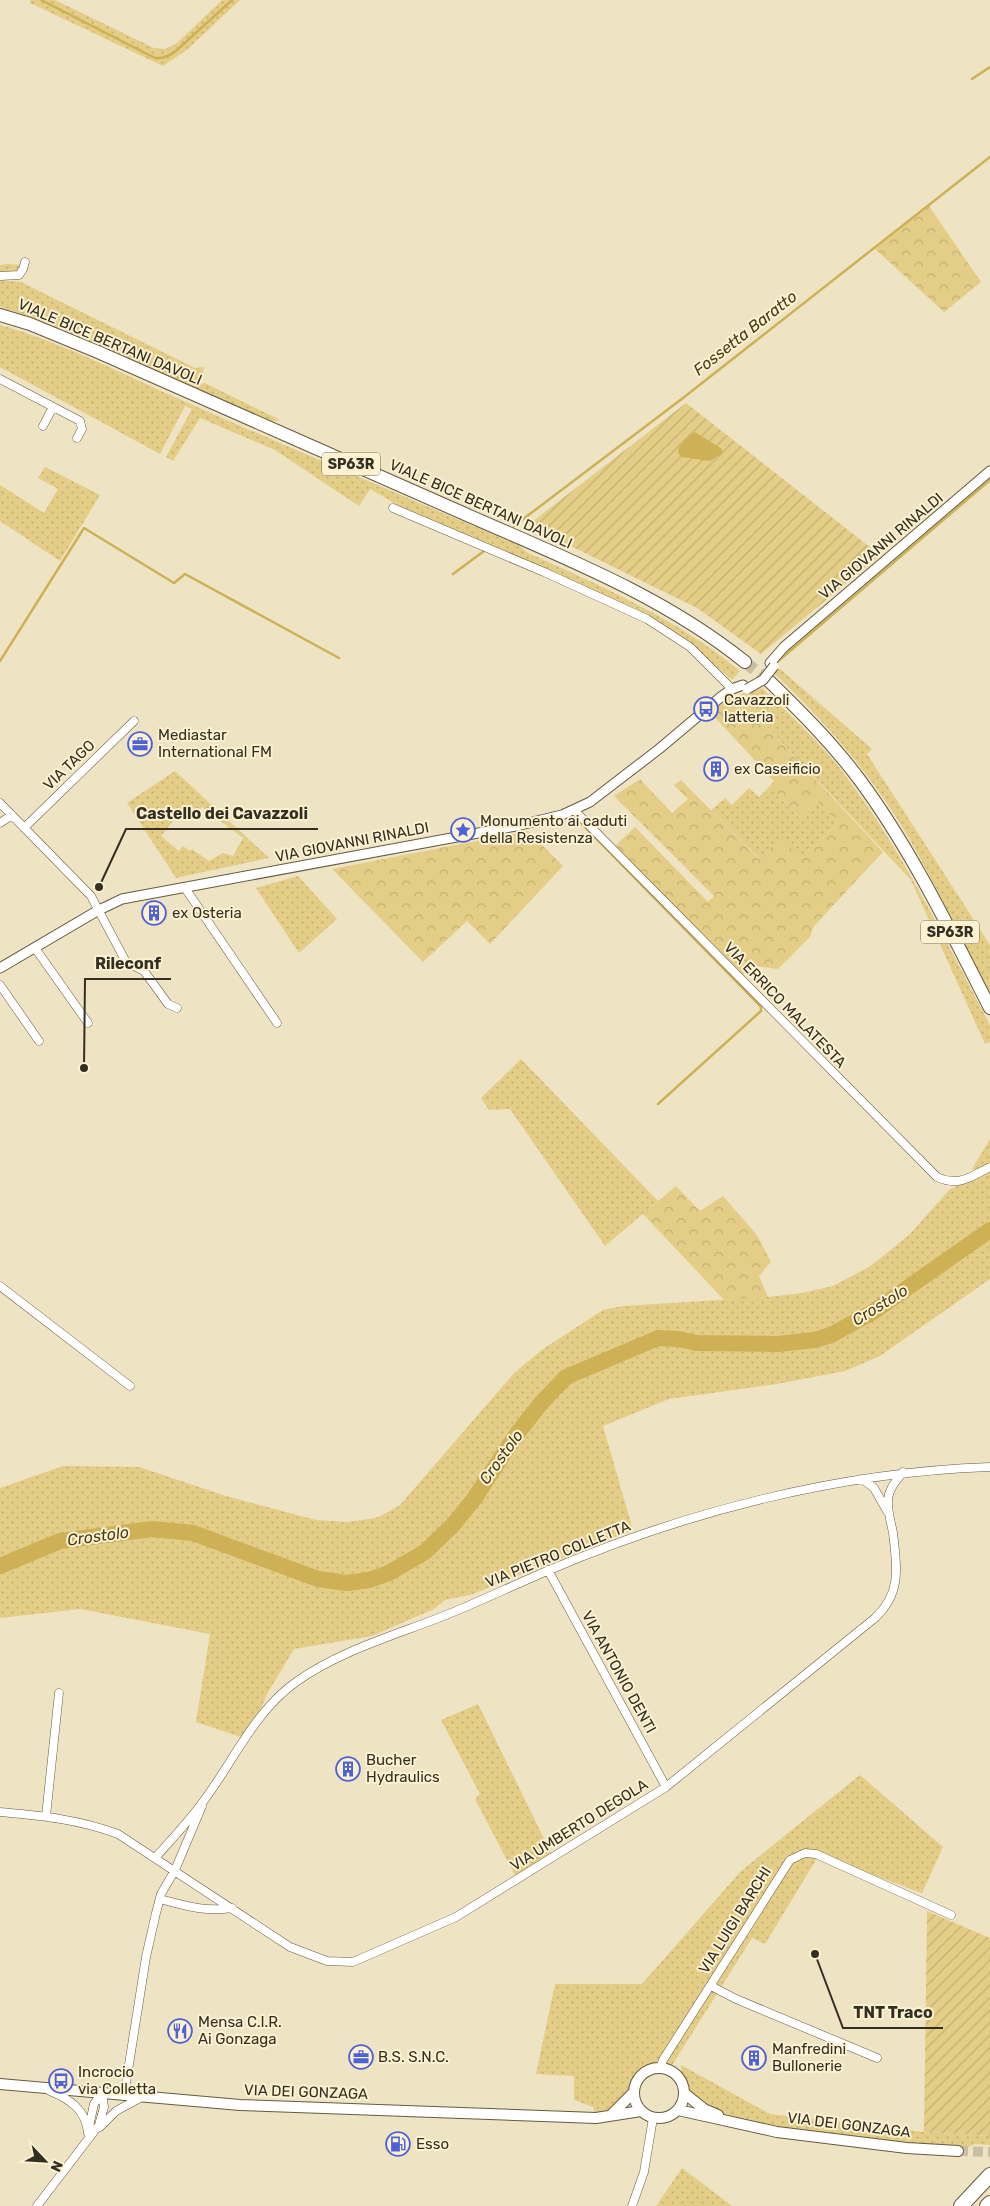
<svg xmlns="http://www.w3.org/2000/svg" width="990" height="2206" viewBox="0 0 990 2206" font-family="Rubik,sans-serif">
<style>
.grass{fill:url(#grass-dots);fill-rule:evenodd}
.forest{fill:url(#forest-crowns)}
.garden{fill:url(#garden-furrows)}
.water{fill:#ceb055}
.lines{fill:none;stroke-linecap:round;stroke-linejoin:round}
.stream{stroke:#ceb055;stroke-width:2.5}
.river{stroke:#ceb055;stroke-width:16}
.secondary-tunnel{stroke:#c9c0a4;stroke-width:10;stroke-dasharray:10 5;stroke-linecap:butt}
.trunk-tunnel{stroke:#c9c0a4;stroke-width:12;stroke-dasharray:12 6;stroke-linecap:butt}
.minor-casing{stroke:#645b3f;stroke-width:9}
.tertiary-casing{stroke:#645b3f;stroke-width:11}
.secondary-casing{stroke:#645b3f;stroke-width:12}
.trunk-casing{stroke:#645b3f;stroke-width:14}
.motorway-casing{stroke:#645b3f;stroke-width:16}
.minor{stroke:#fff;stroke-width:8}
.tertiary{stroke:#fff;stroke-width:9}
.secondary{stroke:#fff;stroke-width:10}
.trunk{stroke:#fff;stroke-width:12}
.motorway{stroke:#fff;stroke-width:14}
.tertiary-bridge-casing{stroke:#645b3f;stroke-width:11;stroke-linecap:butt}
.tertiary-bridge{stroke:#fff;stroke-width:9}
.labels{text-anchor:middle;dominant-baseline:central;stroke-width:4;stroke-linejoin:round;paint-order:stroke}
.shield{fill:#fcf1d1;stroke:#6f6957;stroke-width:1}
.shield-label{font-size:14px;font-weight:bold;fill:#332f23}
.street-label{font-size:15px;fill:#332f23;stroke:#fcf1d1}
.poi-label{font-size:15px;fill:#332f23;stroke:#fcf1d1;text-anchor:start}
.water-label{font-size:16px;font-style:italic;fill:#493d16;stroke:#fcf1d1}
.leader{fill:none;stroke:#332f23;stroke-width:2}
.callout-dot{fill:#332f23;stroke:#fcf1d1;stroke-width:2}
.callout-label{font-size:16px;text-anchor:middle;font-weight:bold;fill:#332f23;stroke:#fcf1d1;stroke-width:4;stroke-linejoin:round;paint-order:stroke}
</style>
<defs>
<pattern id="grass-dots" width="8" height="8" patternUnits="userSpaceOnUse" patternTransform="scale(1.25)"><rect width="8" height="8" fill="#e4cd86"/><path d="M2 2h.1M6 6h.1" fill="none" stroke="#c4b073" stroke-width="1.8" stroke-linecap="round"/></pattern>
<pattern id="forest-crowns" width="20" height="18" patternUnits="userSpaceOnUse" patternTransform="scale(1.25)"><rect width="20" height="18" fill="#e4cd86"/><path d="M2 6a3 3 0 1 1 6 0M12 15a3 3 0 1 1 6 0" fill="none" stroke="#c4b073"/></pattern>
<pattern id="garden-furrows" width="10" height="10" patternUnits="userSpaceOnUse" patternTransform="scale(1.25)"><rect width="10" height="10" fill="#e4cd86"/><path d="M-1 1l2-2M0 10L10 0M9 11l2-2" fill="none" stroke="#c4b073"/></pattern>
</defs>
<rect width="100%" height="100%" fill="#eee4c4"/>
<path class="grass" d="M30 0H55L154 48 165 49 177 43 222 0H240L188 49 163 66 30 3Z
M8 264 22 265C16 275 11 273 0 272V265Z
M0 280 21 282 195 368 205 367 199 379V385L205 383 280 420 271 422 97 344 31 317 0 307Z
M0 325C64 343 124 375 186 402 297 451 408 498 520 546L526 552C601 586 676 618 740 671L732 680 681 636 639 610 403 508 370 489 359 506 275 450 200 418 173 461 166 457 192 409 185 406 160 454 0 367Z
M45 467 100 495 60 561 0 521V485L44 513 58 489 38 478Z
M779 668 872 749 867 754 990 945V992C961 942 938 888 909 838 873 777 826 722 775 674Z
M762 688C787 712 812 735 834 761 898 841 942 934 990 1025V1042L985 1044 911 880 738 696C746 691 753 693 762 688Z
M175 771 269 858 176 878 127 803ZM186 805 197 813 202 807 243 838 233 856 223 853 209 861 192 849 190 851 183 846 179 851 161 836Z
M770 786 800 818 817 801 839 823 800 860 760 859 711 810 725 798 732 805 749 788 759 797Z
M298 876 337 919 299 953 256 888Z
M521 1059 658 1201 605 1246 510 1109 489 1110 481 1098Z
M990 1139V1165L978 1171 972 1169Z
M990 1171V1279L880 1356 845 1371 777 1384 669 1399 603 1426 633 1530 470 1595 445 1600 434 1609 372 1636 294 1649 267 1694 254 1725 244 1738 196 1722 210 1634 80 1609 0 1618V1488L63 1466 139 1467 226 1496 316 1520 347 1522 369 1519 379 1517 400 1505 514 1373 543 1349 603 1310 623 1306 768 1297 802 1293 833 1286 869 1267 892 1249 910 1234 950 1189Z
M478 1704 553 1857 517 1879 475 1799 480 1794 441 1720Z
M860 1775 943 1847 922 1893 819 1855 765 1944 752 1938 669 2070 660 2068 647 2071 638 2079 634 2092 611 2115 596 2118 593 2107 574 2100V2076L536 2074 555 1984H642L741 1871Z
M681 2065 770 2114 924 2132 990 2136V2145L975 2144 958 2151 777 2132 704 2109 682 2084Z
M682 2168 732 2206H656Z"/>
<path class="forest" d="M929 206 981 282 944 312 875 249Z
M738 696 883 852 814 926 810 937 778 969 754 966 739 978 615 846 635 827 708 902 714 896 614 796 640 779 672 813 688 799 674 785 681 780 759 859 781 838 801 859 839 823 817 801 800 818 770 786 774 781 711 713 730 697Z
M528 831 563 866 490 944 467 921 423 962 332 869Z
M676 1186 700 1211 723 1196 757 1235 771 1262 759 1276 768 1297 724 1300 643 1214Z"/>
<path class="garden" d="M686 403 880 555 761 654 697 608 528 525Z
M927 1911 990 1938V2136L924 2132Z"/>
<path class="water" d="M695 432 722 449V453L710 461 682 457 678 453C678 443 687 437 695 432Z"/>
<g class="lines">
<path class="stream" d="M41 0 155 58C164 59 170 56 177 50L232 0
M972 79 990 67
M514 526 683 398 990 157
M453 574 484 551
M0 661 84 528 174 583 185 574 339 658
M776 663 990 480
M578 820 761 1007V1011L658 1104"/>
<path class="river" d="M0 1566 60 1541 152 1529 193 1533 318 1579 347 1583 369 1580 389 1573 425 1552 453 1525 474 1499 516 1435 542 1402 566 1377 658 1338 679 1339 696 1343 778 1344 815 1340 831 1335 873 1312 990 1230"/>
<path class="secondary-tunnel" d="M958 2151 990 2152"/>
<path class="trunk-tunnel" d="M745 662 769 681"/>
<g class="minor-casing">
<path id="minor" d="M0 276 19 275 23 269 25 262
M0 379 80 421 82 429 77 438
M43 426 53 407
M393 508 544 572 647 619 690 647 732 689
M0 803 91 896 126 962 144 971 168 1004 177 1008
M575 811 937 1177C959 1187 970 1177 990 1167
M0 823 12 815
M24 828 134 721
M185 888 277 1023
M35 948 88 1023
M0 985 39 1041
M0 1286 130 1386
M862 1479 874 1488 887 1511
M548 1570 666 1787
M0 1812C42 1816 77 1819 118 1834L290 1947 327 1961 353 1962 456 1917 666 1787 875 1618C902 1593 897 1566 893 1533 891 1522 887 1510 888 1499 889 1488 897 1480 903 1472
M46 1816 59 1693
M155 1858C172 1839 190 1820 205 1799 234 1760 255 1711 296 1682 345 1647 408 1632 463 1608 491 1596 519 1583 547 1571 685 1512 839 1472 990 1467
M160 1899C187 1906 204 1912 232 1908
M711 1986 736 1999 877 2058
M660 2068 663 2060 790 1860 805 1853 816 1854 951 1915
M50 2091C70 2099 86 2110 88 2133
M124 2096 146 1957 156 1913 161 1894 175 1870 202 1806
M89 2127 94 2104 102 2093
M100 2127 116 2111 140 2098
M37 2206 99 2125 104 2107 102 2093
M632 2206 644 2172 653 2118"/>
</g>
<g class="tertiary-casing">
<path id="tertiary" d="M770 663 784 647 990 471
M0 968 97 911 122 899 516 826 562 815 590 802 659 749 722 696 732 689 743 685"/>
</g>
<g class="secondary-casing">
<path id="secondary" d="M634 2093a25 25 0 1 1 50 0a25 25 0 1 1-50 0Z
M0 2084 240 2105 596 2118 641 2111
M684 2093 704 2109 718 2115
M678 2110 777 2132 907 2148 958 2151
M611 2115 634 2092"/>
</g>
<g class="trunk-casing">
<path id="trunk" d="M0 315 30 324 98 352C220 406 343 460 465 514 562 557 662 595 745 662
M769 681C801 712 832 743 859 779 911 849 950 930 990 1008"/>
</g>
<g class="motorway-casing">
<path id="motorway" d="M961 2206 990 2175
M987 2206 990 2203"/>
</g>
<use href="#minor" class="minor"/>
<use href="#tertiary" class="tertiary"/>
<use href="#secondary" class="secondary"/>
<use href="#trunk" class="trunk"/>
<use href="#motorway" class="motorway"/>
<g class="tertiary-bridge-casing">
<path id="tertiary-bridge" d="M747 689 763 680 774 666"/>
</g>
<use href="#tertiary-bridge" class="tertiary-bridge"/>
</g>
<defs>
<g id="bus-ring" transform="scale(1.25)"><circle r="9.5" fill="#fcf1d1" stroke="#4e62d7" stroke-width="1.5"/><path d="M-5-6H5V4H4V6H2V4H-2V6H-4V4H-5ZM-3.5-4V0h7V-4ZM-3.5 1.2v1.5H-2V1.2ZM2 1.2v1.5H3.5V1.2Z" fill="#4e62d7"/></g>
<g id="office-ring" transform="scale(1.25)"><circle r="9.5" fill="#fcf1d1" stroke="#4e62d7" stroke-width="1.5"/><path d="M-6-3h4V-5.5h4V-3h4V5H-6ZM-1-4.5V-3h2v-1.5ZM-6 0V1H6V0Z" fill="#4e62d7"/></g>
<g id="building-ring" transform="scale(1.25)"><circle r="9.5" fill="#fcf1d1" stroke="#4e62d7" stroke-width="1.5"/><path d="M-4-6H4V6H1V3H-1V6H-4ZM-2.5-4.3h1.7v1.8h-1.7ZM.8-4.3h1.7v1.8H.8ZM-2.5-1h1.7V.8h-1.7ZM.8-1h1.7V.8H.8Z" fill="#4e62d7"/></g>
<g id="sight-ring" transform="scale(1.25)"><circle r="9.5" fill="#fcf1d1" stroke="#4e62d7" stroke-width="1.5"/><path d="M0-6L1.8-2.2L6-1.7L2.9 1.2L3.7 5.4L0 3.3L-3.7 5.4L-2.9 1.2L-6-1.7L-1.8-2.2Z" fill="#4e62d7"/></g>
<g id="restaurant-ring" transform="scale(1.25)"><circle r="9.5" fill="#fcf1d1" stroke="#4e62d7" stroke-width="1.5"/><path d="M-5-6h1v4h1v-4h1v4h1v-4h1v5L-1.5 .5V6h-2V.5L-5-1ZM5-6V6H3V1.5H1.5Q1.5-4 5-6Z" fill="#4e62d7"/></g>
<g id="fuel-ring" transform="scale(1.25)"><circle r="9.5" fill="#fcf1d1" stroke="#4e62d7" stroke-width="1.5"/><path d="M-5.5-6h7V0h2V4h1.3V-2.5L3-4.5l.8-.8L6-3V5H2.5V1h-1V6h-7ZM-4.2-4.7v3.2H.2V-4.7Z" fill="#4e62d7"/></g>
</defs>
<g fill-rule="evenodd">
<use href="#bus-ring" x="706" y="709"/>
<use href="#office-ring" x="140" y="744"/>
<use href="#building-ring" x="716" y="769"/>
<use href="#sight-ring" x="463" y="830"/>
<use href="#building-ring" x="154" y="913"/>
<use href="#building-ring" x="348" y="1769"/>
<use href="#restaurant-ring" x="180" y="2031"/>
<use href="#office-ring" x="361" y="2057"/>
<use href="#building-ring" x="754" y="2058"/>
<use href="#bus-ring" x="61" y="2081"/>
<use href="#fuel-ring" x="398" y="2144"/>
</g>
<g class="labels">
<g class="shield">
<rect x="322" y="452.5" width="58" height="23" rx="4"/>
<rect x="921" y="920.5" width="58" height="23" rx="4"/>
</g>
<g class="shield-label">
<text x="351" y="464">SP63R</text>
<text x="950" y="932">SP63R</text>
</g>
<g class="street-label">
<text transform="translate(110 342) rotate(23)">VIALE BICE BERTANI DAVOLI</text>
<text transform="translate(481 504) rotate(24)">VIALE BICE BERTANI DAVOLI</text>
<text transform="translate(881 546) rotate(-40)">VIA GIOVANNI RINALDI</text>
<text transform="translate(69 765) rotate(-44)">VIA TAGO</text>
<text transform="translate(352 842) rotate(-11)">VIA GIOVANNI RINALDI</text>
<text transform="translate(785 1005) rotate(46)">VIA ERRICO MALATESTA</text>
<text transform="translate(558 1554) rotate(-22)">VIA PIETRO COLLETTA</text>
<text transform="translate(619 1672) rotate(61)">VIA ANTONIO DENTI</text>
<text transform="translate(579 1825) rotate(-32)">VIA UMBERTO DEGOLA</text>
<text transform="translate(735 1920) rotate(-58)">VIA LUIGI BARCHI</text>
<text transform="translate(306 2092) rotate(2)">VIA DEI GONZAGA</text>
<text transform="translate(849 2125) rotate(7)">VIA DEI GONZAGA</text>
</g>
<g class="poi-label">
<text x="724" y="700">Cavazzoli<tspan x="724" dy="17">latteria</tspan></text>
<text x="158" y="735">Mediastar<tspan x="158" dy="17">International FM</tspan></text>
<text x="734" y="769">ex Caseificio</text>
<text x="480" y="821">Monumento ai caduti<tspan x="480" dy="17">della Resistenza</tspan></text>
<text x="172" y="913">ex Osteria</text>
<text x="366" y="1760">Bucher<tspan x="366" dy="17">Hydraulics</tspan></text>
<text x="198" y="2022">Mensa C.I.R.<tspan x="198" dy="17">Ai Gonzaga</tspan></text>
<text x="772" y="2049">Manfredini<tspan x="772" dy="17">Bullonerie</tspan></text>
<text x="378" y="2057">B.S. S.N.C.</text>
<text x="78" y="2072">Incrocio<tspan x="78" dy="17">via Colletta</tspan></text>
<text x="416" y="2144">Esso</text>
</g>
<g class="water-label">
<text transform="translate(745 333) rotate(-38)">Fossetta Baratto</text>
<text transform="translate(880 1305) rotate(-32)">Crostolo</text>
<text transform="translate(501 1457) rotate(-54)">Crostolo</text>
<text transform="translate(98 1536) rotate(-8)">Crostolo</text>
</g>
</g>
<path class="leader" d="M99 887L126 829H318M84 1068L85 979H171M815 1954L843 2028H943"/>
<g class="callout-dot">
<circle cx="99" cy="887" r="5"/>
<circle cx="84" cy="1068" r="5"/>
<circle cx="815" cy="1954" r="5"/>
</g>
<g class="callout-label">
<text x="222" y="819">Castello dei Cavazzoli</text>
<text x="128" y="969">Rileconf</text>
<text x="893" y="2018">TNT Traco</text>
</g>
<g transform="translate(45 2161) rotate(115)" stroke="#fcf1d1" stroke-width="4" paint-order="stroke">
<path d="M0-4L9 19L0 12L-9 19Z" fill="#332f23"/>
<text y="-8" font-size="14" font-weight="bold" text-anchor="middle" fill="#332f23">N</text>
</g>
</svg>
